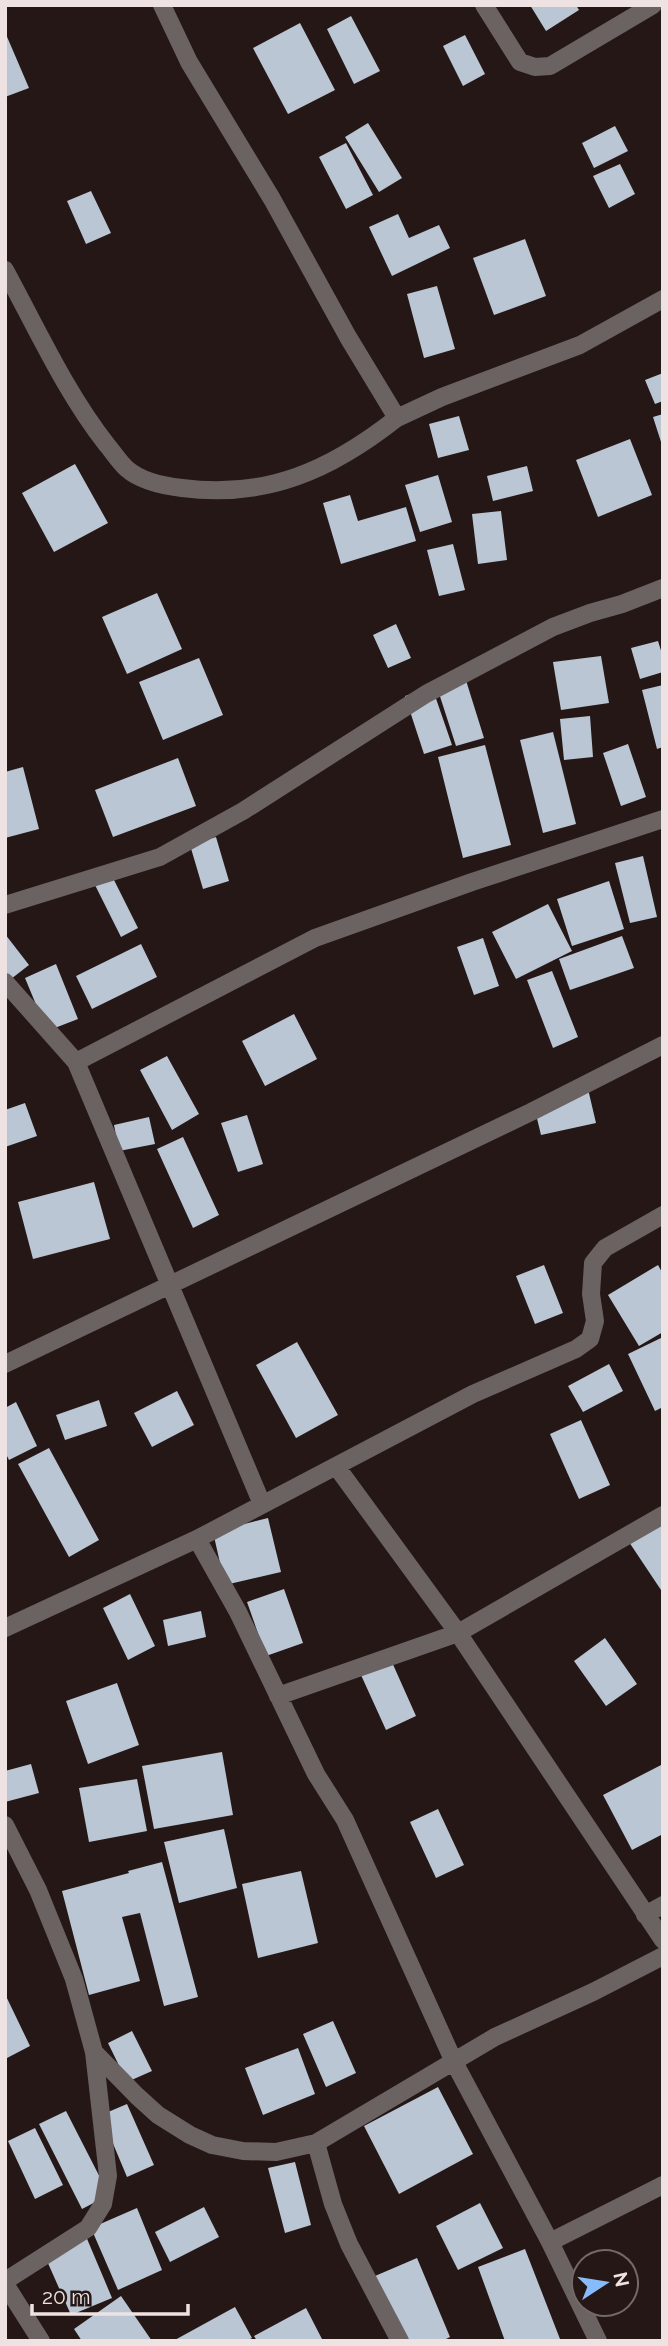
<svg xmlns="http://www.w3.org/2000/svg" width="668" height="2346" viewBox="0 0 668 2346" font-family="Raleway,sans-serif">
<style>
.building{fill:#bac6d4}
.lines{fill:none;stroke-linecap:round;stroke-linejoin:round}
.minor{stroke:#6b6262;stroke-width:18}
</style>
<rect width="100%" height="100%" fill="#251715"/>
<path class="building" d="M530 5H576L579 10 546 31Z
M351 16 380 71 354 84 327 29Z
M300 23 335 90 288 114 253 48Z
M5 32 29 88 5 97Z
M465 35 485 74 463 86 443 46Z
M368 123 402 178 379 192 345 137Z
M615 126 628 151 594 168 582 143Z
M346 143 373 195 346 209 319 157Z
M620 164 635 194 609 208 593 176Z
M91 191 111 233 86 244 67 201Z
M398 214 409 238 439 225 450 248 392 276 369 227Z
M525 239 546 296 494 315 473 258Z
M437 286 455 349 424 358 407 294Z
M663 373V401L655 404 645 380Z
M663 414V445H662L653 417Z
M459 416 469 450 438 458 429 424Z
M630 439 652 495 598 517 576 460Z
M75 464 108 523 54 552 22 493Z
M527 466 533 491 493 501 487 476Z
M438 475 452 522 420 532 405 485Z
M350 495 358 521 406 507 416 541 341 564 323 503Z
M501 511 507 560 478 564 472 514Z
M453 544 465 590 439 596 427 550Z
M157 593 182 649 127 674 102 617Z
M396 624 411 658 388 668 373 635Z
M658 641 663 657V672L640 679 631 648Z
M601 656 609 703 561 710 553 662Z
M199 658 223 715 163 740 139 682Z
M464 674 484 738 456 746 436 684Z
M663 685V747L657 749 642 690Z
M432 687 452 745 424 754 405 696Z
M590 716 593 757 564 760 560 719Z
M553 732 576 824 543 833 520 740Z
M628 744 646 797 621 806 603 753Z
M485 745 511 845 463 858 438 757Z
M178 758 196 806 113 837 95 790Z
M23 767 39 829 5 838V772Z
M216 837 229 881 203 889 190 845Z
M643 856 657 917 630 923 615 863Z
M112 876 138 928 121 937 95 885Z
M609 881 624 929 572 946 557 899Z
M548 904 572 951 516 979 492 932Z
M5 934 29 965 11 979 5 971Z
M622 936 634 968 570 990 559 959Z
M483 938 499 986 474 995 457 947Z
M141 944 157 977 92 1009 76 976Z
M56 964 78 1019 47 1031 25 978Z
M552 971 578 1037 553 1048 527 980Z
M294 1014 317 1059 265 1086 242 1041Z
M167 1056 199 1114 172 1130 140 1070Z
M588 1089 596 1123 541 1135 533 1102Z
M25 1103 37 1136 5 1147V1110Z
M247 1115 263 1164 238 1172 221 1123Z
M149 1117 155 1144 119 1151 114 1125Z
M183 1137 219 1215 193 1228 157 1149Z
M94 1182 110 1239 33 1259 18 1202Z
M544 1265 563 1313 535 1324 516 1276Z
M658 1265 663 1274V1332L639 1346 608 1295Z
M663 1337V1407L655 1411 628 1354Z
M297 1342 338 1415 296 1438 256 1365Z
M609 1364 623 1391 583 1412 568 1386Z
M177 1391 194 1425 152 1447 134 1413Z
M99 1400 107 1426 65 1440 56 1415Z
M16 1402 37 1446 9 1460 5 1452V1408Z
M581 1420 610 1485 579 1499 550 1434Z
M49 1448 99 1540 69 1557 18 1464Z
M268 1518 281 1572 225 1585 213 1532Z
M663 1522V1593L625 1536Z
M284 1589 303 1643 266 1656 247 1602Z
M130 1594 155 1646 128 1660 103 1608Z
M201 1611 206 1637 168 1646 163 1620Z
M605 1638 637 1684 606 1706 574 1661Z
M391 1660 416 1716 386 1730 361 1675Z
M117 1683 139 1745 88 1764 66 1701Z
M222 1752 233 1815 154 1829 142 1766Z
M31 1764 39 1793 5 1802V1771Z
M663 1764V1834L632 1850 603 1795Z
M137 1779 147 1831 89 1842 79 1788Z
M438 1809 464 1865 436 1878 410 1822Z
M224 1829 237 1888 179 1903 164 1842Z
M162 1862 198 1997 164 2006 140 1913 122 1917 140 1981 89 1995 62 1891 129 1873 128 1871Z
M301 1871 318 1943 258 1958 242 1884Z
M5 1994 30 2046 7 2058 5 2055Z
M333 2021 356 2073 326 2087 303 2034Z
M132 2031 152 2071 127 2082 108 2043Z
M298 2048 315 2094 263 2115 245 2068Z
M438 2087 473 2154 399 2194 364 2126Z
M127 2104 154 2165 127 2177 101 2115Z
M66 2111 109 2195 82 2209 39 2124Z
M35 2128 63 2185 35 2199 8 2141Z
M295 2162 311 2225 285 2233 268 2168Z
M480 2203 503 2248 458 2270 436 2226Z
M204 2207 219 2237 170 2262 155 2232Z
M137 2208 162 2270 118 2290 91 2228Z
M85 2234 112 2298 71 2315 43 2252Z
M525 2249 560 2339 556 2341H505L478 2267Z
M417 2258 450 2337 442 2341H403L375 2276Z
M121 2296 152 2341H82L74 2329Z
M235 2307 252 2338 246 2341H173Z
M306 2308 323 2341H257L254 2336Z"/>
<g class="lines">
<path class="minor" d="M162 5 189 62 272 199 348 337 397 418 442 397 580 345 663 299
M484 5 520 62 535 67 550 66 653 5
M5 270C37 329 66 393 107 445 113 452 120 463 127 469 142 482 164 486 182 488 267 499 331 470 397 418
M5 905 160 857 243 811 426 694 553 627 590 613 622 604 663 588
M5 982 76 1062 262 1504
M76 1062 315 938 472 882 663 819
M5 1364 531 1112 663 1045
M336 1466 458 1633 663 1940
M197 1539 238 1612 316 1774 345 1820 454 2062 550 2242 598 2341
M5 1628 197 1539 473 1394 576 1349 590 1339 595 1321 591 1294 593 1263 605 1248 663 1215
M278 1696 458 1633 663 1515
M5 1825 38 1890 74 1979 94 2052 108 2176 103 2204 88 2228 5 2281
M645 1915 663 1905
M94 2052 137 2096 158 2115 190 2135 212 2145 243 2151 276 2152 316 2143 495 2037 593 1992 663 1956
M316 2143 333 2204 349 2244 400 2341
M550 2242 663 2185
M5 2284 41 2341"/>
</g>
<rect width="668" height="2346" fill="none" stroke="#eee3e2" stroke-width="14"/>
<g transform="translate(605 2283) rotate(78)"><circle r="33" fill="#251715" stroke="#756967" stroke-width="2"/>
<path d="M0-5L12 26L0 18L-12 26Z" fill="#87bbfb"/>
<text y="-10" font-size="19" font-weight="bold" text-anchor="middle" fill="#eee3e2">N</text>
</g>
<path d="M32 2304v10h156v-10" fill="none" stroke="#eee3e2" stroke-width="3.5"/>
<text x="42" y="2304" font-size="21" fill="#eee3e2" stroke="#251715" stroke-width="5" paint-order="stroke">20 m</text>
</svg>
